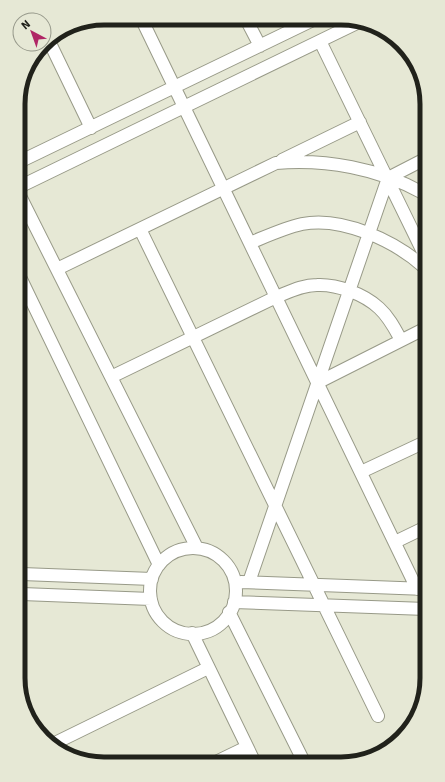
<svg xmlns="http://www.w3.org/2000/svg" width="445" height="782" viewBox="0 0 445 782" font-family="Signika,sans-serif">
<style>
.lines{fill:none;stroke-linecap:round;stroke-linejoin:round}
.street-casing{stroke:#989a88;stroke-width:14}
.street{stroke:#fff;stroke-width:12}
.rim{fill:none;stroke:#21221b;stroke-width:5}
</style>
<rect width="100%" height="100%" fill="#e6e8d5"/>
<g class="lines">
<g class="street-casing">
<path id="street" d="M141 18 417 589
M246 19 260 46
M48 39 91 128
M320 41 424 254
M282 160 360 122
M19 162 315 19
M19 187 361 21
M19 194 197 548
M140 229 378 716
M250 243C267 236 284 228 302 224 342 216 395 241 424 267
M57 269 276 163C326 159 378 168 423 193
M20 277 159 565
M111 377 276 297C289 292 302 285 317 285 337 284 364 294 379 308 389 317 395 329 401 340
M317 383 424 329
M361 472 425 442
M395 542 426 527
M150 591a43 43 0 1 1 86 0a43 43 0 1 1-86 0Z
M22 574 152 579
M241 582 426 589
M249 582 388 178 423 160
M22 594 151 599
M234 602 426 609
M229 612 303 760
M192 633 254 761
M51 745 208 668
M216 762 247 747"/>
</g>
<use href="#street" class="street"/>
</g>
<path d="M0 0H445V782H0ZM104 25H341A79 79 0 0 1 420 104V678A79 79 0 0 1 341 757H104A79 79 0 0 1 25 678V104A79 79 0 0 1 104 25Z" fill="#e6e8d5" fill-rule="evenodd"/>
<path class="rim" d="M104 25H341A79 79 0 0 1 420 104V678A79 79 0 0 1 341 757H104A79 79 0 0 1 25 678V104A79 79 0 0 1 104 25Z"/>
<g transform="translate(32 32) rotate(319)"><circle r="19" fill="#e6e8d5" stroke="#97998b"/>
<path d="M0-3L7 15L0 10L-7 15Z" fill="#b02565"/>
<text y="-6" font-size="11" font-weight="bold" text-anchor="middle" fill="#21221b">N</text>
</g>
</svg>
